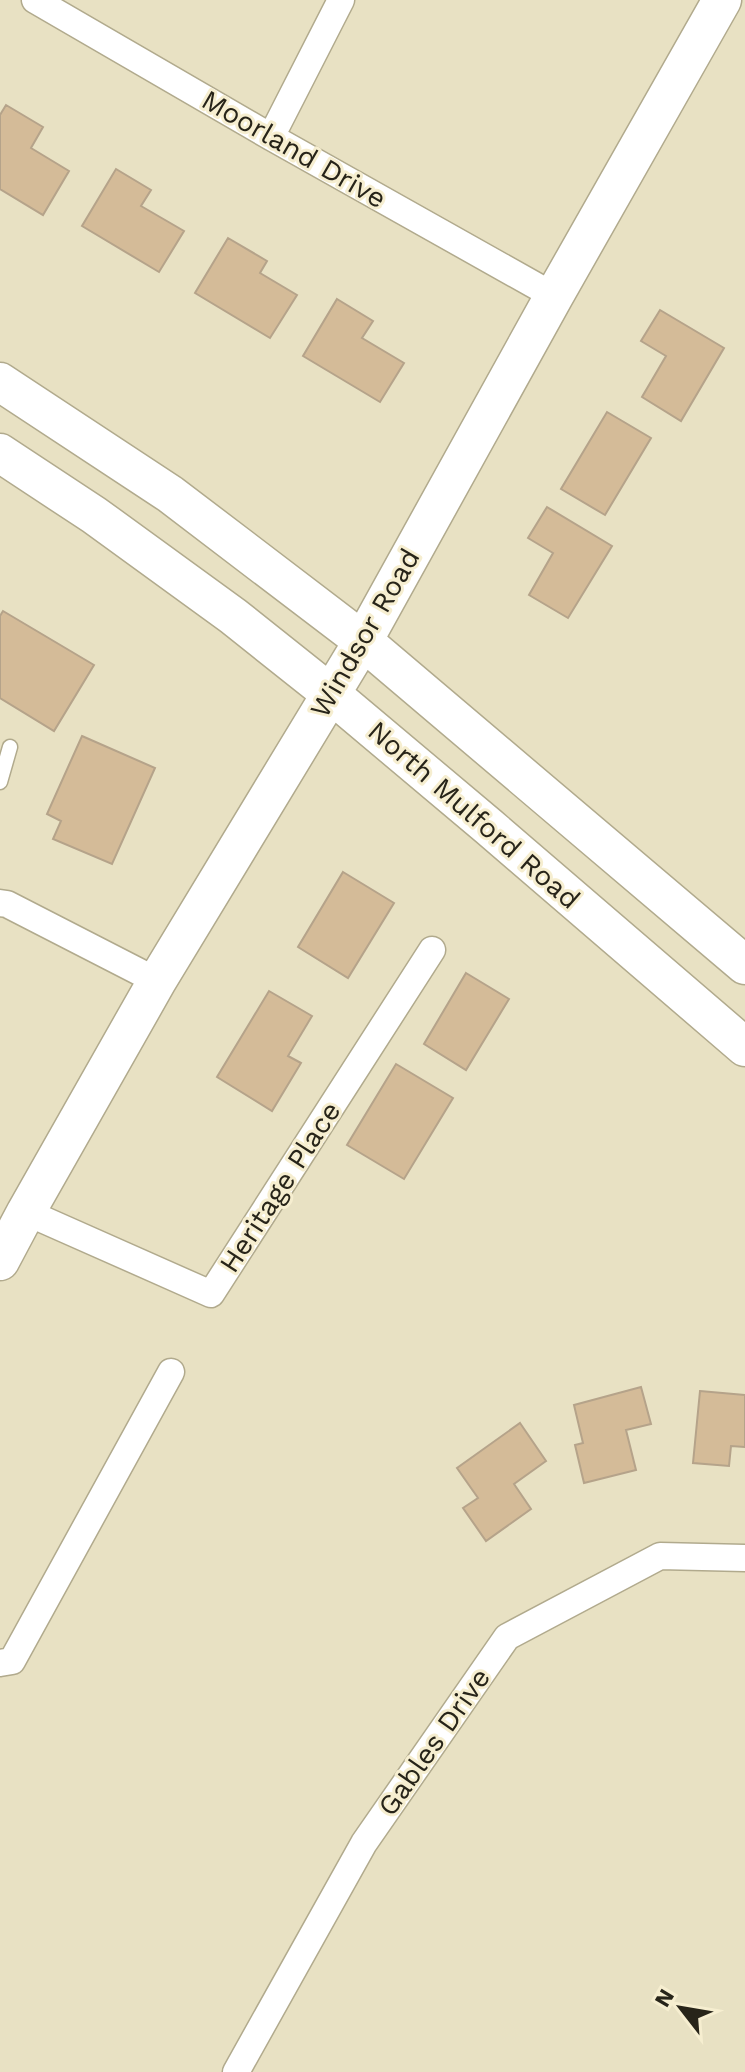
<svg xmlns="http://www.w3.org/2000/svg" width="745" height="2072" viewBox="0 0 745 2072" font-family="'Work Sans',sans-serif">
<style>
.building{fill:#d4bb98;stroke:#b5a38a;stroke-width:2}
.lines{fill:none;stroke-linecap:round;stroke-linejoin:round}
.lane-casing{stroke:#b1aa8d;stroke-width:17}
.street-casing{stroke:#b1aa8d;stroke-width:29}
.secondary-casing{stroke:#b1aa8d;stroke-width:41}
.lane{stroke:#fff;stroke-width:14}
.street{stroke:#fff;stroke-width:26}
.secondary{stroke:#fff;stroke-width:38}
.labels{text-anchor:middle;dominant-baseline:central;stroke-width:6;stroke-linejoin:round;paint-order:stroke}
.street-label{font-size:28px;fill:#272419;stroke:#f6eed0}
</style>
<rect width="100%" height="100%" fill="#e8e1c3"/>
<path class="building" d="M6 105 43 127 31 148 69 171 43 215 0 189V115Z
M116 169 151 190 141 206 184 231 159 272 82 226Z
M228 238 267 261 260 273 297 295 270 338 195 293Z
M337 299 373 321 362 338 404 363 380 402 303 356Z
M660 310 724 348 681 421 642 397 666 356 641 341Z
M607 412 651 438 605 515 561 489Z
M547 507 612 546 568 618 529 595 553 553 528 538Z
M3 611 94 665 54 731 0 698V616Z
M82 736 155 768 112 864 53 839 61 821 47 814Z
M343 872 394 903 348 978 298 947Z
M466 973 509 999 466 1070 424 1044Z
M269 991 312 1016 288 1056 301 1063 272 1111 217 1077Z
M396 1064 453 1098 404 1179 347 1145Z
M641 1387 651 1424 626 1430 636 1470 584 1483 575 1445 583 1443 574 1405Z
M700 1391 745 1395V1447L731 1446 729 1466 693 1463Z
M520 1423 546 1461 514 1484 531 1509 486 1541 463 1508 478 1498 457 1468Z"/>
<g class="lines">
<g class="lane-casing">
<path id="lane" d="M0 782 10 747"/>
</g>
<g class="street-casing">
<path id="street" d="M35 0 271 137 554 296
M271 137 341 0
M0 903 7 904 157 981
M26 1212 211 1294 432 950
M0 1663 12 1661 171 1372
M236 2072 364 1843 507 1637 660 1556 745 1558"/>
</g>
<g class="secondary-casing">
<path id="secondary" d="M0 382 170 494 363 641 745 965
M0 453 94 515 233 616 331 694 488 826 745 1047
M0 1261 26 1212 157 981 363 641 554 296 722 0"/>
</g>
<use href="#lane" class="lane"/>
<use href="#street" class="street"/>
<use href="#secondary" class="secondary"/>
</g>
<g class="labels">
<g class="street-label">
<text transform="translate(294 149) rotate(30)">Moorland Drive</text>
<text transform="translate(365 633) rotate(-60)">Windsor Road</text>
<text transform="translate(474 815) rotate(41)">North Mulford Road</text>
<text transform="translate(280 1187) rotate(-57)">Heritage Place</text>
<text transform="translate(434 1742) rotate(-55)">Gables Drive</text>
</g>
</g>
<g transform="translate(681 2008) rotate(301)" stroke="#f6eed0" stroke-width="6" paint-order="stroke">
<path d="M0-6L14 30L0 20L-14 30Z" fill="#272419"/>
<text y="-12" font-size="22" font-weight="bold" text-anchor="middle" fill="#272419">N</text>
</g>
</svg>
